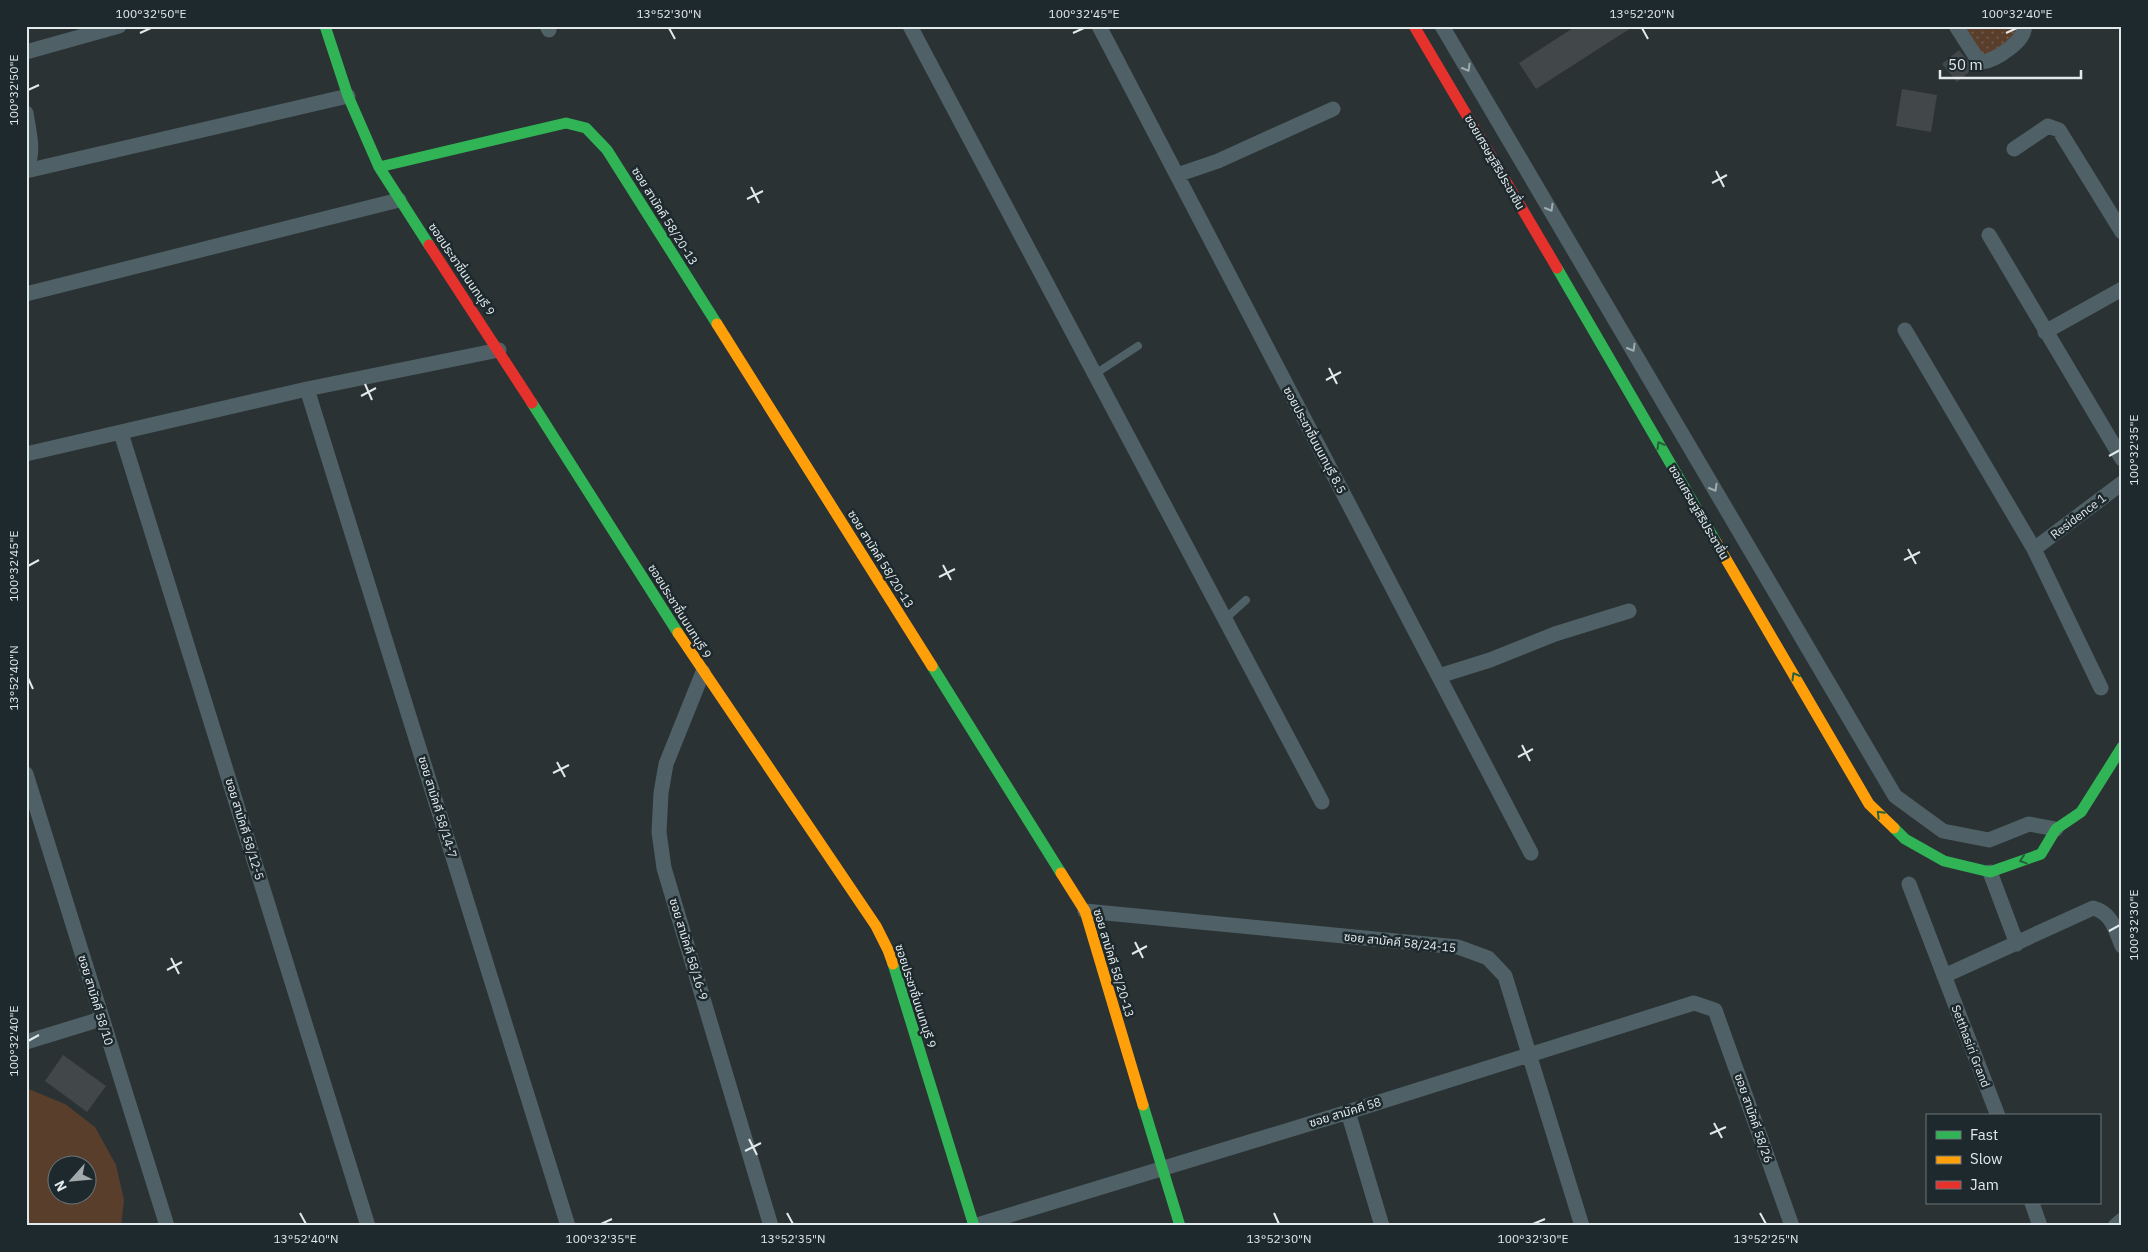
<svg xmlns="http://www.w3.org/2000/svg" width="2148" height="1252" viewBox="0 0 2148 1252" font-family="'IBM Plex Sans','Noto Sans Thai',sans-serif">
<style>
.green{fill:url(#green-dots)}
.pitch{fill:#5a3e2c;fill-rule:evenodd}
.building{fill:#42484a}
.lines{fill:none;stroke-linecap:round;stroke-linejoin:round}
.lane{stroke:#4f6166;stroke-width:8}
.street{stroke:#4f6166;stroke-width:15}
.fast{stroke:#30b455;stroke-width:11}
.slow{stroke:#ff9f0a;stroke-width:11}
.jam{stroke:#e5322d;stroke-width:11}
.oneway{stroke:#9facaf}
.oneway2{stroke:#25613d}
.ticks{fill:none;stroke:#e1e9eb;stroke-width:2}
.labels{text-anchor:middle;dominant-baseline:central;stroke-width:5;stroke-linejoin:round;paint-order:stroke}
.street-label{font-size:12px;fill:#e1e9eb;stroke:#1d292d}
.neatline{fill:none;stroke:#e1e9eb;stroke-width:2}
.ticks-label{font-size:12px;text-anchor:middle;fill:#e1e9eb}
</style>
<defs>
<pattern id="green-dots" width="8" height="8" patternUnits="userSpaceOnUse" patternTransform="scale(1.25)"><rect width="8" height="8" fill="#5a3e2c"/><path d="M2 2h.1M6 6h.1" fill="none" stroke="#715a4b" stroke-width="1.8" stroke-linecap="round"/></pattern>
</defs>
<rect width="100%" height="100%" fill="#2a3234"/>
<path class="green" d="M1960 26H2029L2032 31 1984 63Z"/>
<path class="pitch" d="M26 1088 65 1104 95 1127 116 1165 124 1200 121 1226H26ZM58 1164H88V1194H58Z"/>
<path class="building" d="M1576 26H1634L1536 89 1519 63Z
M1959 50 1974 68 1957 82 1942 64Z
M1902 89 1937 95 1931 132 1896 126Z
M63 1055 106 1086 87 1112 45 1081Z"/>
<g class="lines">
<path class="lane" d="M1095 374 1138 346
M1225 619 1246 600"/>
<path class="street" d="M547 26 549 30
M910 26 1322 802
M1099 26 1531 853
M1442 26 1895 796 1943 831 1989 840 2029 824 2056 829
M1956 26 1976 57 1982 62C1995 61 2027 40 2024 26
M26 52 119 26
M26 113C29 132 35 152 26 170
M2014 149 2048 126 2059 130 2122 232
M26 171 348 96
M1177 175 1218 161 1333 109
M1989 235 2122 459
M26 294 399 200
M1905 330 2034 549 2101 688
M2045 332 2122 289
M307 389 568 1226
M121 433 368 1226
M26 454 307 389 499 350
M2034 549 2122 483
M703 672 666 764 661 793 659 832 664 868 771 1226
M1439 676 1490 660 1555 634 1629 611
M26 774 167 1226
M1990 872 2017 944
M1909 884 1998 1116
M1085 911 1458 947 1488 958 1505 976 1582 1226
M1944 976 2093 908C2112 913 2115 929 2122 946
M26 1042 101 1019
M1348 1112 1382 1226
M2032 1203 2040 1226
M974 1226 1348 1112 1694 1003 1715 1010 1792 1226
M2115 1226 2122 1220"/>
<path class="fast" d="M325 26 348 96 379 167 429 245
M379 167 566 123 586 128 607 150 717 324
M1557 268 1716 542
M532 403 678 633
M932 666 1061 873
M1894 828 1905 839 1944 861 1990 872 2041 854 2056 829 2081 812 2122 747
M893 964 974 1226
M1143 1105 1180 1226"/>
<path class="slow" d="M717 324 932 666
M1716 542 1869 804 1894 828
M678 633 876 926 888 950 893 964
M1061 873 1085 911 1143 1105"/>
<path class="jam" d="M1414 26 1557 268
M429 245 532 403"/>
</g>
<defs><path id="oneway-chevron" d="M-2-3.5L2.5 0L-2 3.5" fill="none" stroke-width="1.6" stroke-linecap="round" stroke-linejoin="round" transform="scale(1.25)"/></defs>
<g class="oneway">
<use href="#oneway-chevron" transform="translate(1467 68) rotate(60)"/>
<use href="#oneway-chevron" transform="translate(1550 208) rotate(60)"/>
<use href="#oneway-chevron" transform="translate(1632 348) rotate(60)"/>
<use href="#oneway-chevron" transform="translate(1714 488) rotate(60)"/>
</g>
<g class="oneway2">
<use href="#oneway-chevron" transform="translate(1660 445) rotate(-120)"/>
<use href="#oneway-chevron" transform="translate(1795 676) rotate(-120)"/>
<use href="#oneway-chevron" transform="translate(1880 814) rotate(-135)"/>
<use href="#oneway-chevron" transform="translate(2023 860) rotate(162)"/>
</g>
<path class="ticks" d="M669 28 675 39M1642 28 1648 39M140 33 151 28M1073 33 1084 28M2006 33 2017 28M28 90 39 85M1716 171 1724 187M1712 183 1727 175M751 187 759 203M747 199 763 191M1329 368 1337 384M1326 380 1341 372M365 384 372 400M361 396 376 388M2109 456 2120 450M1908 549 1916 564M1904 560 1920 552M943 565 951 580M28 566 39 560M939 577 955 569M28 678 33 689M1522 745 1530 761M1518 757 1533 749M557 762 565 777M553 773 569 765M2109 931 2120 925M1135 942 1143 958M1132 954 1147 946M171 958 179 974M167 970 182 962M28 1041 39 1035M1714 1123 1722 1138M1710 1134 1726 1127M749 1139 757 1155M745 1151 761 1143M300 1213 306 1224M787 1213 793 1224M1274 1213 1279 1224M1760 1213 1766 1224M601 1224 612 1219M1533 1224 1545 1219"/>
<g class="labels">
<g class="street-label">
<text transform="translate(1495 162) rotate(60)">ซอยเศรษฐสิริประชาชื่น</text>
<text transform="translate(665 216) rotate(58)">ซอย สามัคคี 58/20-13</text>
<text transform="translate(462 269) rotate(56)">ซอยประชาชื่นนนทบุรี 9</text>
<text transform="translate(1315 440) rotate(62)">ซอยประชาชื่นนนทบุรี 8.5</text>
<text transform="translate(1699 512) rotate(60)">ซอยเศรษฐสิริประชาชื่น</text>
<text transform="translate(2078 516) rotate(-37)">Residence 1</text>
<text transform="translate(881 559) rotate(58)">ซอย สามัคคี 58/20-13</text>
<text transform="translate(680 611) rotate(58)">ซอยประชาชื่นนนทบุรี 9</text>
<text transform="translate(438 807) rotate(73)">ซอย สามัคคี 58/14-7</text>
<text transform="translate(245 829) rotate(73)">ซอย สามัคคี 58/12-5</text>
<text transform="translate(1400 942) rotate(6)">ซอย สามัคคี 58/24-15</text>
<text transform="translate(689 949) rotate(73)">ซอย สามัคคี 58/16-9</text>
<text transform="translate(1114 963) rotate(73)">ซอย สามัคคี 58/20-13</text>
<text transform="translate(916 996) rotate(72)">ซอยประชาชื่นนนทบุรี 9</text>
<text transform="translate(96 1000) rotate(73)">ซอย สามัคคี 58/10</text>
<text transform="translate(1971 1046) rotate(69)">Setthasiri Grand</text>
<text transform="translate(1345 1112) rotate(-17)">ซอย สามัคคี 58</text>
<text transform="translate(1754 1118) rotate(71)">ซอย สามัคคี 58/26</text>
</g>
</g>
<rect width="2148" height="1252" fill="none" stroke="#1d292d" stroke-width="55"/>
<rect x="1926" y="1114" width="175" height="90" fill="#1d292d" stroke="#6b7679"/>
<rect x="1936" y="1131" width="25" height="8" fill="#30b455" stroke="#6b7679"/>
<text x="1970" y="1140" font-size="15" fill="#e1e9eb">Fast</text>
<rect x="1936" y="1156" width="25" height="8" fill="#ff9f0a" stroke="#6b7679"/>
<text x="1970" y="1164" font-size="15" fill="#e1e9eb">Slow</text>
<rect x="1936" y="1181" width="25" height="8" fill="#e5322d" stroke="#6b7679"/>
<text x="1970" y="1190" font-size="15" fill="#e1e9eb">Jam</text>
<g transform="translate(72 1180) rotate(243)"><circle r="24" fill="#1d292d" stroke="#6b7679"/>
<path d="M0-4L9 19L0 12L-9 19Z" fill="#a1a9ab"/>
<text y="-8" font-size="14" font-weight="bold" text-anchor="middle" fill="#e1e9eb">N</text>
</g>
<path d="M1940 70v8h141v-8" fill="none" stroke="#e1e9eb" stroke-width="2.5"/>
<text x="1948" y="70" font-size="15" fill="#e1e9eb" stroke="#1d292d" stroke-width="4" paint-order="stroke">50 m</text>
<rect x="28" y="28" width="2092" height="1196" class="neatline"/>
<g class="ticks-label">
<text x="151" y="18">100°32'50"E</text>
<text x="669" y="18">13°52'30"N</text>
<text x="1084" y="18">100°32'45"E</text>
<text x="1642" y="18">13°52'20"N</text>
<text x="2017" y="18">100°32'40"E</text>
<text transform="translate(14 90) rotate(-90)" y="4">100°32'50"E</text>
<text transform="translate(2134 450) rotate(-90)" y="4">100°32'35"E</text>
<text transform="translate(14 566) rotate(-90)" y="4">100°32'45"E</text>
<text transform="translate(14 678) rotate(-90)" y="4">13°52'40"N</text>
<text transform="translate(2134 925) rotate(-90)" y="4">100°32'30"E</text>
<text transform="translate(14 1041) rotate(-90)" y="4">100°32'40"E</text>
<text x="306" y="1243">13°52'40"N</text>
<text x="601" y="1243">100°32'35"E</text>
<text x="793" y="1243">13°52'35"N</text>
<text x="1279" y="1243">13°52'30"N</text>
<text x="1533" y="1243">100°32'30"E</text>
<text x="1766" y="1243">13°52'25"N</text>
</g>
</svg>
